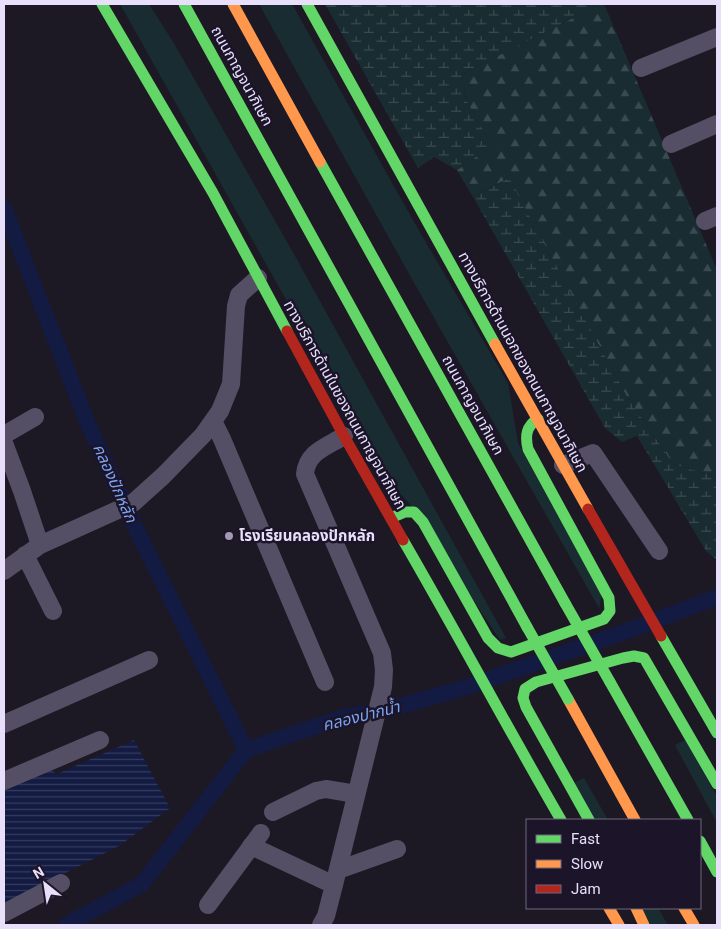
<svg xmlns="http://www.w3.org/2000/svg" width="721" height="929" viewBox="0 0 721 929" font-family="Roboto,'Noto Sans Thai',sans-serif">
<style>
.green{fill:#192c31}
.forest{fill:url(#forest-firs)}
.wetland{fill:url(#wetland-marsh)}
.water{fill:url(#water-rules)}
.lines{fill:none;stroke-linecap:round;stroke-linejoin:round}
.canal{stroke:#131b42;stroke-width:16}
.street{stroke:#544f64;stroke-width:18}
.fast{stroke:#63d668;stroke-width:11}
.slow{stroke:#ff974d;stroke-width:11}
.jam{stroke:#b3261e;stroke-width:11}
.fast-bridge{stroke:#63d668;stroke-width:11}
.poi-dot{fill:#a19ab0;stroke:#1c1429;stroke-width:2}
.labels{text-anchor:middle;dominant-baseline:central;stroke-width:5;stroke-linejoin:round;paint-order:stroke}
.street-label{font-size:15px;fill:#e8e0fb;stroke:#1c1429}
.poi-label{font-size:15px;font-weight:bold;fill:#e8e0fb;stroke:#1c1429;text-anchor:start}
.water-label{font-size:16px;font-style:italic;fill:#7aa4ef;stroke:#1c1429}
</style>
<defs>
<pattern id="forest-firs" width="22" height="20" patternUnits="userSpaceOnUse" patternTransform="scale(1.25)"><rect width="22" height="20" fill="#192c31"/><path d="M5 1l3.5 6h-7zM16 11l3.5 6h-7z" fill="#3a4a50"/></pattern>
<pattern id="wetland-marsh" width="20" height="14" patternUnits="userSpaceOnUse" patternTransform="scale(1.25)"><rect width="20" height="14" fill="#192c31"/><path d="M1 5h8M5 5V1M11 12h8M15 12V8" fill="none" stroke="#3a4a50"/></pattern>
<pattern id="water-rules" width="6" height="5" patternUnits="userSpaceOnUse" patternTransform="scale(1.25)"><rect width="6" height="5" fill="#131b42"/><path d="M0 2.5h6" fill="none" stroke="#353c5e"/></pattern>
</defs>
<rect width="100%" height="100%" fill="#1d1924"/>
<path class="green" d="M120 4H149L175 45 295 256 506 638 500 640 409 503 389 483Z
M259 4H292L414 222 508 383 518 443 602 594 599 608 408 272Z
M685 740 717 796V823L675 745Z
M584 778 608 820H593L573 783Z
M641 908H658L668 925H650Z"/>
<path class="forest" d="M601 4H604L717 270V477L673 464 626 395 508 178 473 197 457 170 492 146 466 100 462 74Z"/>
<path class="wetland" d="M325 4H601L462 74 466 100 492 146 457 170 434 157 418 168Z
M509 178 626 395 673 464 717 477V560L706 551 637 436 622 442 605 428 473 197Z"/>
<path class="water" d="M134 740 170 808 119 846 4 904V791L50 769 57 774Z"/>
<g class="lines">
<path class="canal" d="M4 208 88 424 137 531 246 750
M66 925 142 884 246 750 344 717 401 706 467 687 630 630 717 597"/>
<path class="street" d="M641 68 717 37
M671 144 717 124
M705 221 717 216
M213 421 222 439 325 682
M4 435 35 417
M4 443 22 491 40 545
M563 465 593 453 659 551
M25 555 53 611
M4 571 40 545 133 503 163 476 203 435 220 411 231 384 236 306 239 295 258 278
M4 724 149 660
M4 781 100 740
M273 812 316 791 326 789 356 794
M251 846 334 885
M338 870 397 849
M208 905 261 833
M4 913 61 883
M321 925 326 916 334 885 383 687 384 670 382 653 305 474C307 452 326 447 344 436"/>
<path class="fast" d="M102 4 213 193 287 331
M184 4 527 627
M307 4 495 344
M320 162 565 603
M391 518 405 512H414L423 522 488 638 498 648 511 652 604 619 610 611 609 598 528 449C525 436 526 426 538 419
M403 540C457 633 507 727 561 820
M661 636 717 733
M610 682 688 820
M589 820 526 707 523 698 525 689 536 682 623 658 634 656 644 658 717 784
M700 841 717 872"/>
<path class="slow" d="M233 4 320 162
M495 344 588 509
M568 699 635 820
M609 908 619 925
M636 908 644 925
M684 908 694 925"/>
<path class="jam" d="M287 331 344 436 403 540
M588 509 661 636"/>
<path class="fast-bridge" d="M565 603 610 682
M527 627 568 699"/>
</g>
<circle class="poi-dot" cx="229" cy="536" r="5"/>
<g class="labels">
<g class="street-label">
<text transform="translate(242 76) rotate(61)">ถนนกาญจนาภิเษก</text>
<text transform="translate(523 362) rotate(61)">ทางบริการด้านนอกของถนนกาญจนาภิเษก</text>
<text transform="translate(345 405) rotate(61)">ทางบริการด้านในของถนนกาญจนาภิเษก</text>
<text transform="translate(473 405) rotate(61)">ถนนกาญจนาภิเษก</text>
</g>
<g class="poi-label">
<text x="239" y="536">โรงเรียนคลองปักหลัก</text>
</g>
<g class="water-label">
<text transform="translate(115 483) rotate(66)">คลองปักหลัก</text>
<text transform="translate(361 716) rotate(-14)">คลองปากน้ำ</text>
</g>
</g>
<rect width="721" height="929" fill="none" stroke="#e8e0fb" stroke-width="10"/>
<rect x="526" y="819" width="175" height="90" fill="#1c1429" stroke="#6e667d"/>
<rect x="536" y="835" width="25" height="8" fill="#63d668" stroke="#6e667d"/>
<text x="571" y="844" font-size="15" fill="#e8e0fb">Fast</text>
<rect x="536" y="860" width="25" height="8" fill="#ff974d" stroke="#6e667d"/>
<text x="571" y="869" font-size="15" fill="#e8e0fb">Slow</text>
<rect x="536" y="885" width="25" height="8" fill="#b3261e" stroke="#6e667d"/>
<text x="571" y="894" font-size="15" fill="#e8e0fb">Jam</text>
<g transform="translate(45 884) rotate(330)" stroke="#1c1429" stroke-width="4" paint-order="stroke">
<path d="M0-4L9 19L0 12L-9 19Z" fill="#e8e0fb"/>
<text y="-8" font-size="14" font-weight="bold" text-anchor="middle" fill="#e8e0fb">N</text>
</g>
</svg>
